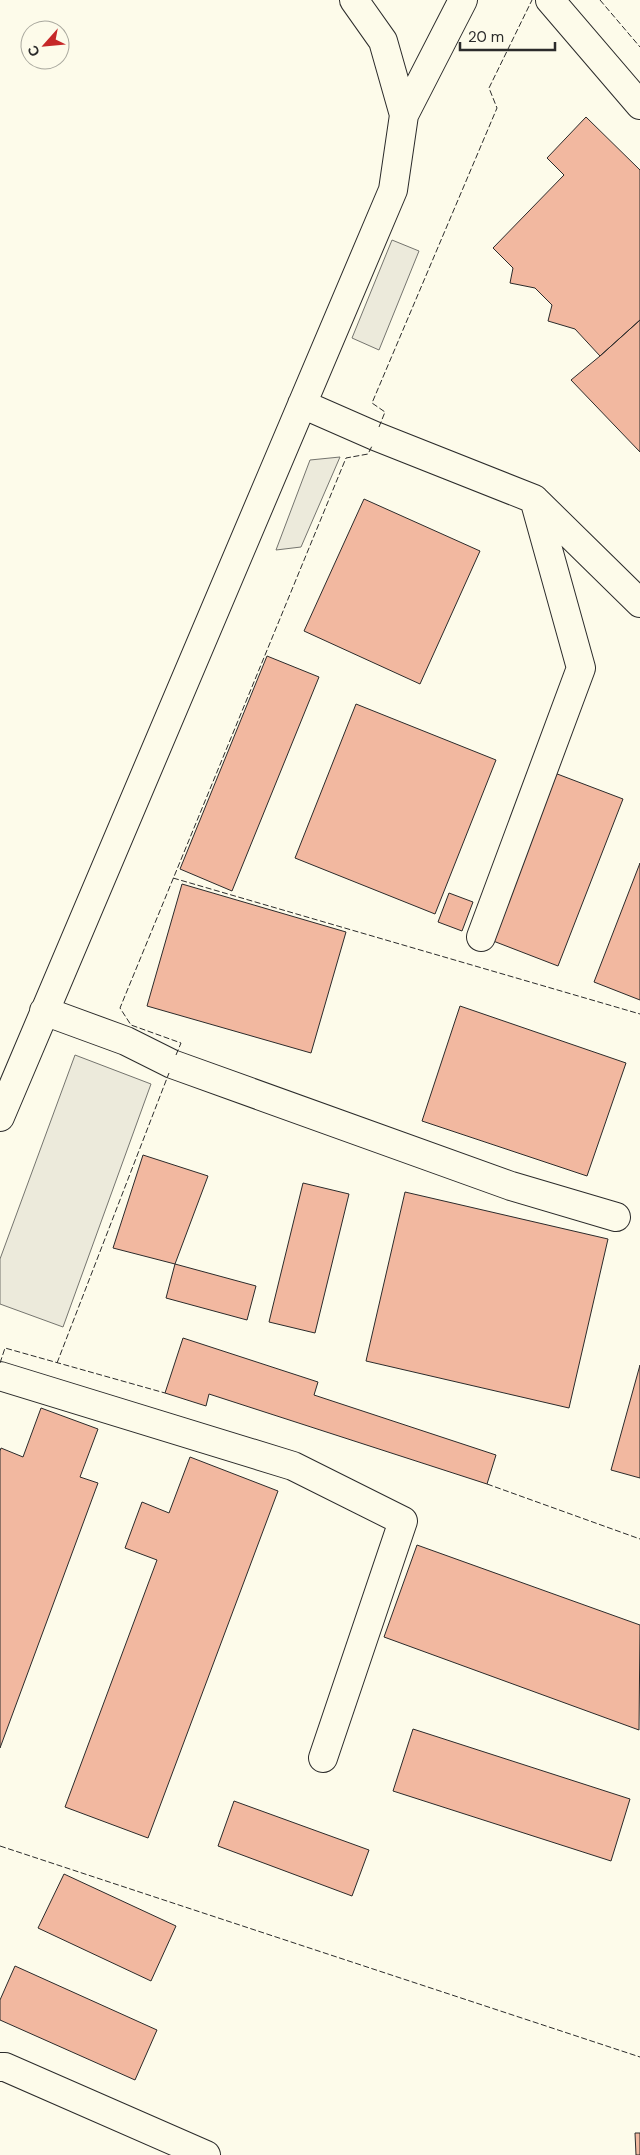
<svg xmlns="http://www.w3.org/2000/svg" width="640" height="2155" viewBox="0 0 640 2155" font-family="'DM Sans',sans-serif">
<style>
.parking{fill:#eceadb;stroke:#74746e}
.building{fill:#f2b8a0;stroke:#2b2b2b}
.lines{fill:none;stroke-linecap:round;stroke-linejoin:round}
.minor-casing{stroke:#2b2b2b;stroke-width:30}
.minor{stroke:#fdfbea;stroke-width:28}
.fence{stroke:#2b2b2b;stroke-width:1;stroke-dasharray:6 2.5;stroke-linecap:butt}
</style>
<rect width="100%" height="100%" fill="#fdfbea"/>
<path class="parking" d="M392 240 419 251 379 350 352 338Z
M340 457 301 547 276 550 310 460Z
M75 1055 151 1084 63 1327 0 1304V1259Z"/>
<path class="building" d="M586 117 640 170V320L600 356 575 329 548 321 552 305 535 288 510 283 513 268 493 248 564 175 547 158Z
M640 320V452L571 380 600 356Z
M364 499 480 551 420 684 304 631Z
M267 656 319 677 232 891 180 869Z
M356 704 496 760 435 914 295 858Z
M552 772 623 799 558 966 488 939Z
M640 863V1000L594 982Z
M182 884 346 932 311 1053 147 1006Z
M449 893 473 902 462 931 438 922Z
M460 1006 626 1063 587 1176 422 1121Z
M143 1155 208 1176 175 1264 113 1248Z
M303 1183 349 1194 315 1333 269 1322Z
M405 1192 608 1239 569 1408 366 1361Z
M175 1264 256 1286 247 1320 166 1298Z
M183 1338 318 1382 314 1395 496 1455 487 1484 209 1394 206 1406 165 1393Z
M640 1365V1478L611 1470Z
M41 1408 98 1429 80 1477 98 1483 0 1748V1451L1 1448 23 1457Z
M190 1457 278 1491 148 1838 65 1807 157 1560 125 1548 142 1502 169 1513Z
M417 1545 640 1625 639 1730 384 1637Z
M413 1729 630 1799 611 1861 393 1791Z
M234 1801 369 1850 352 1896 218 1846Z
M64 1874 176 1926 151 1981 38 1928Z
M15 1966 157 2030 135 2080 0 2020V2000Z
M635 2133H640V2155H636Z"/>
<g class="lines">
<g class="minor-casing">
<path id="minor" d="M550 0 640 105
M404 115 463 0
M302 404 375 436 534 499 581 668 481 937
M536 501 640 603
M44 1011 126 1041 172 1064 511 1186 616 1217
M0 1117 393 190 404 115 383 41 354 0
M0 1376 293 1466 403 1521 323 1758
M0 2067H5L206 2155"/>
</g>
<use href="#minor" class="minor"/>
<path class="fence" d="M600 0 640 47
M379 427 385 412 372 403 497 108 489 88 532 0
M173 878 640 1014
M176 1055 181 1043 131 1025 120 1008 346 458 368 454 372 446
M0 1363 5 1348 165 1393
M57 1363 169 1073
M487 1484 640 1539
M0 1846 640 2057"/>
</g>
<g transform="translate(45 45) rotate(243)"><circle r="24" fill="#fdfbea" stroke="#a9a89e"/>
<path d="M0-4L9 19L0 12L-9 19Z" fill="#c62828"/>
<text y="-8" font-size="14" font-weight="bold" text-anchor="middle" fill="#2b2b2b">С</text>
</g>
<path d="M460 42v8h95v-8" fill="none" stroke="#2b2b2b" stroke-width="2.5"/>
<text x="468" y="42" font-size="15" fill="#2b2b2b" stroke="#fdfbea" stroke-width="4" paint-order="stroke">20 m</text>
</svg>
